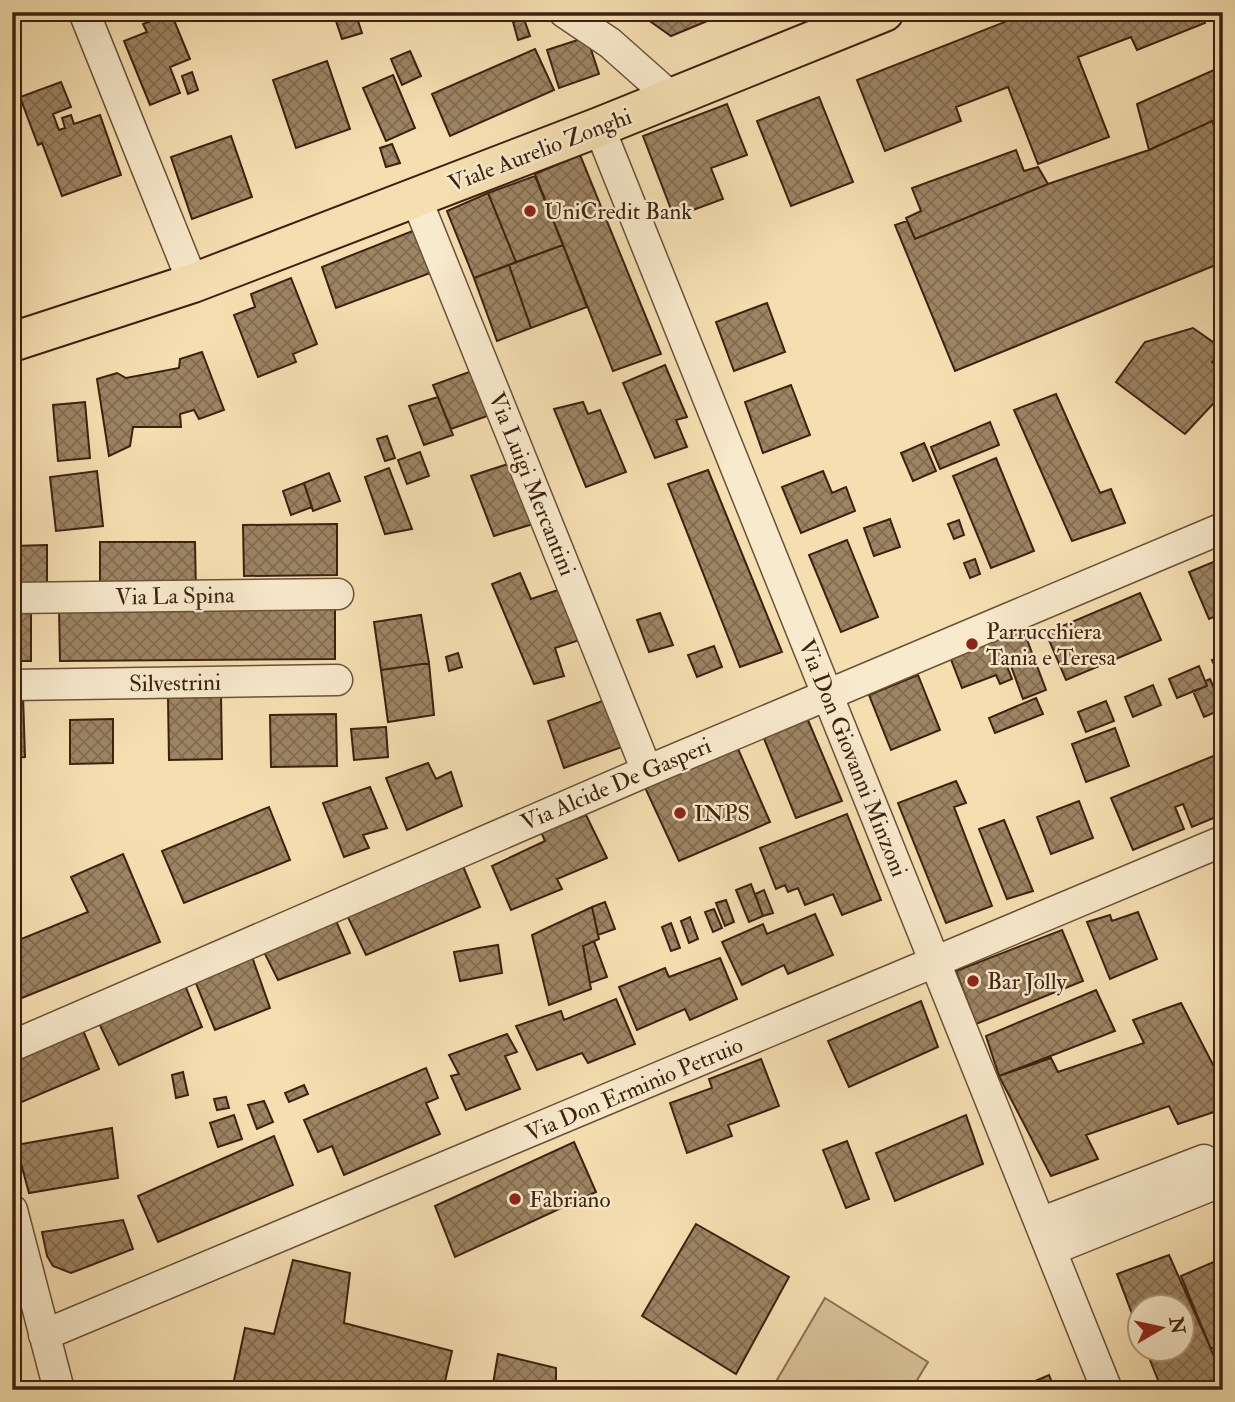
<svg xmlns="http://www.w3.org/2000/svg" width="1235" height="1402" viewBox="0 0 1235 1402" font-family="'IM FELL Double Pica',serif">
<style>
.grass{fill:#d6bf95;stroke:#8a7052;stroke-width:2}
.building{fill:url(#building-cross-hatch);stroke:#3d210f;stroke-width:2}
.lines{fill:none;stroke-linecap:round;stroke-linejoin:round}
.minor-casing{stroke:#6b5038;stroke-width:33}
.major-casing{stroke:#3d210f;stroke-width:42}
.minor{stroke:#f8eacc;stroke-width:30}
.major{stroke:#f5dfb1;stroke-width:38}
.poi-dot{fill:#8f2418;stroke:#f8eacc;stroke-width:2.5}
.labels{text-anchor:middle;dominant-baseline:central;stroke-width:5;stroke-linejoin:round;paint-order:stroke}
.street-label{font-size:23px;fill:#3d210f;stroke:#f8eacc}
.poi-label{font-size:23px;fill:#3d210f;stroke:#f8eacc;text-anchor:start}
</style>
<defs>
<pattern id="building-cross-hatch" width="8" height="8" patternUnits="userSpaceOnUse" patternTransform="scale(1.75)"><rect width="8" height="8" fill="#9d8463"/><path d="M0 0l8 8M0 8l8-8" fill="none" stroke="#816c50"/></pattern>
</defs>
<rect width="100%" height="100%" fill="#f5dfb1"/>
<filter id="stains"><feTurbulence type="fractalNoise" baseFrequency=".00286" numOctaves="4"/><feColorMatrix values="0 0 0 0 .2 0 0 0 0 .09 0 0 0 0 .02 0 0 0 .5 -.17"/></filter>
<radialGradient id="worn" r=".72"><stop offset=".6" stop-color="#630" stop-opacity="0"/><stop offset="1" stop-color="#630" stop-opacity=".3"/></radialGradient>
<path class="grass" d="M825 1298 928 1362 911 1390H771Z"/>
<path class="building" d="M333 12H355L362 33 342 39Z
M637 12H729L671 36Z
M1030 12H1201L1205 23 1137 50 1131 37 1078 57 1109 137 1038 164 1008 87 956 107 961 121 885 151 857 80Z
M171 13 190 59 170 67 180 93 150 105 124 41 147 32 143 24Z
M524 19 530 36 518 40 513 22Z
M587 37 599 74 559 88 547 50Z
M535 49 554 90 450 136 432 94Z
M410 51 421 76 402 85 391 59Z
M327 61 350 129 296 148 273 80Z
M1223 66V146L1212 121 1149 150 1137 104Z
M192 72 198 90 188 94 182 76Z
M393 75 415 128 386 141 363 88Z
M61 82 71 107 53 114 59 130 65 128 62 118 71 115 74 124 100 115 121 175 62 196 42 143 38 145 20 97Z
M819 97 853 182 791 206 757 121Z
M727 104 747 155 711 168 723 199 674 217 643 136Z
M1212 121 1223 146V262L955 371 895 225 907 221 915 239 1048 184 1149 150Z
M231 136 252 197 192 219 171 157Z
M392 144 400 163 386 167 380 148Z
M1016 150 1024 171 1038 167 1048 184 915 239 906 218 921 211 912 188Z
M580 155 661 354 613 371 535 174Z
M535 176 563 245 516 262 488 193Z
M488 193 516 262 474 278 447 211Z
M415 230 433 272 336 308 322 267Z
M12 233 19 273 12 274Z
M563 245 587 307 531 328 509 265Z
M509 265 531 328 497 341 474 278Z
M291 278 317 344 293 354 296 362 258 377 234 315 255 307 251 294Z
M767 303 785 352 734 371 716 322Z
M1193 328 1223 349 1212 362 1223 371V393L1185 434 1116 382 1145 342Z
M202 352 224 410 199 419 194 410 180 414 181 427H133L130 446 109 456 97 379 117 373 126 378 179 368 180 359Z
M665 365 687 417 676 420 687 447 655 458 623 383Z
M472 371 490 415 451 429 433 385Z
M791 385 810 435 763 453 745 402Z
M1056 394 1100 493 1111 489 1125 523 1072 541 1014 410Z
M438 397 453 435 424 445 409 406Z
M85 402 90 458 58 461 53 405Z
M583 402 588 414 600 410 626 472 586 487 554 409Z
M990 422 999 445 940 469 931 447Z
M387 436 395 458 385 461 377 439Z
M924 443 936 471 913 481 901 453Z
M420 452 429 476 407 484 398 460Z
M996 458 1034 551 991 568 953 476Z
M511 463 536 523 494 536 471 476Z
M389 468 412 529 385 534 365 477Z
M708 470 782 652 740 667 668 484Z
M97 471 103 526 56 531 50 477Z
M823 471 832 493 846 487 855 511 801 533 782 487Z
M329 473 340 501 313 511 304 483Z
M304 483 312 507 291 515 283 491Z
M890 519 900 547 874 556 864 528Z
M959 520 964 535 954 539 948 524Z
M337 524V575L244 576 243 525Z
M847 540 878 617 841 632 809 555Z
M100 542H195L196 594H100Z
M47 545V591H12V546Z
M1223 558V613L1209 619 1189 572Z
M975 559 980 574 970 578 964 563Z
M520 573 531 599 561 589 583 639 555 648 564 676 534 684 492 584Z
M1140 593 1161 640 1066 680 1046 633Z
M335 606V659L60 661 59 608Z
M12 610H31V661H12Z
M660 613 673 645 649 652 637 620Z
M421 615 429 663 381 670 374 622Z
M1020 621 1046 690 1023 699 1007 655 1003 656 1012 679 1000 684 996 675 962 688 947 649Z
M714 646 722 667 697 677 688 655Z
M458 653 462 667 449 671 446 657Z
M1223 656V679L1221 680 1212 660Z
M429 663 434 715 388 722 381 670Z
M1199 666 1207 686 1177 698 1169 679Z
M918 675 940 730 891 750 869 695Z
M1210 679 1223 709 1204 717 1193 691 1207 686 1205 681Z
M1153 685 1161 705 1133 717 1125 697Z
M1223 686V703L1221 704 1214 689Z
M12 695H23L25 757 12 758Z
M221 696 222 759 169 760 168 697Z
M1036 698 1043 714 995 733 989 718Z
M605 700 622 747 564 768 548 721Z
M1106 701 1114 721 1086 732 1078 712Z
M805 713 842 801 796 818 761 731Z
M336 714 337 766 271 767 270 715Z
M113 719V763L70 764V720Z
M386 727 388 757 354 760 351 729Z
M1115 728 1129 766 1086 782 1072 744Z
M735 742 770 822 679 861 642 781Z
M1223 752V814L1192 827 1183 804 1175 807 1184 829 1133 850 1111 798Z
M428 763 436 779 451 772 462 806 407 830 386 778Z
M956 781 966 803 954 807 992 906 946 923 898 803Z
M370 787 387 828 363 835 369 848 344 857 323 803Z
M1079 801 1093 838 1051 854 1037 817Z
M269 807 290 860 184 903 162 851Z
M847 814 881 900 842 915 833 894 805 905 798 888 788 892 785 885 776 889 760 848Z
M586 815 607 858 557 879 562 889 511 910 492 866 545 841 541 832Z
M1004 820 1033 891 1007 899 979 829Z
M123 854 160 942 12 1002V917L19 940 88 912 71 877Z
M460 859 480 907 366 955 344 909Z
M751 884 763 916 749 922 736 890Z
M764 890 773 913 763 916 755 894Z
M726 900 734 922 725 926 716 903Z
M605 902 615 929 598 935 592 907Z
M592 907 599 939 583 946 591 989 549 1005 532 935Z
M714 909 722 928 713 932 705 912Z
M1138 912 1157 959 1110 979 1087 922 1110 915 1112 921Z
M333 914 350 953 278 980 264 952Z
M815 914 833 955 788 974 784 965 742 985 722 942 763 924 767 934Z
M690 917 698 939 689 943 681 921Z
M671 923 680 948 671 951 662 927Z
M1062 930 1083 981 976 1024 956 971Z
M594 941 607 977 590 983 583 946Z
M498 945 502 973 460 981 454 952Z
M250 951 270 1008 215 1030 193 976Z
M720 958 737 999 690 1020 685 1009 637 1030 619 987 665 968 669 977Z
M182 978 202 1027 119 1065 96 1017Z
M1096 990 1115 1031 999 1076 986 1036Z
M616 999 635 1044 588 1063 582 1053 537 1070 516 1026 561 1011 564 1020Z
M921 1001 938 1047 849 1087 828 1041Z
M1181 1003 1223 1084V1109L1178 1124 1169 1106 1086 1135 1098 1159 1051 1176 999 1076 1051 1058 1058 1072 1144 1043 1133 1020Z
M80 1023 99 1069 17 1104 12 1094V1054Z
M507 1034 517 1052 505 1056 520 1089 466 1110 451 1076 459 1074 449 1055Z
M761 1059 779 1106 728 1125 732 1136 687 1153 670 1103 712 1088 709 1079Z
M426 1068 438 1098 426 1103 440 1134 344 1175 332 1146 318 1152 304 1120Z
M183 1072 188 1095 176 1098 172 1075Z
M304 1085 308 1094 289 1102 285 1093Z
M226 1097 229 1108 217 1110 214 1099Z
M264 1101 273 1122 257 1129 248 1105Z
M234 1115 242 1139 218 1147 210 1123Z
M966 1115 983 1164 895 1201 876 1153Z
M112 1128 118 1178 29 1193 16 1145Z
M274 1136 293 1185 158 1242 138 1196Z
M847 1141 869 1199 846 1208 823 1150Z
M574 1142 596 1192 455 1257 435 1206Z
M123 1220 133 1249 71 1273 53 1266 47 1256 42 1232Z
M696 1224 789 1277 736 1374 642 1316Z
M1169 1255 1211 1349 1223 1381V1390H1162L1146 1350H1182V1308H1140V1335L1117 1274Z
M1223 1258V1344L1211 1349 1181 1276Z
M293 1260 350 1273 344 1323 452 1351 443 1390H349L325 1383 324 1390H232L245 1328 274 1334Z
M12 1319 21 1348 12 1351Z
M498 1354 556 1368V1382L595 1390H492Z
M1049 1375 1055 1390H1014Z"/>
<g class="lines">
<g class="minor-casing">
<path id="minor" d="M84 12 193 283
M564 12 610 43 672 98
M599 127 1107 1390
M416 198 647 771
M12 598 338 594
M12 685 337 680
M12 1046 647 771 1223 528
M12 1210 59 1390
M1040 1223 1204 1160 1215 1184 1051 1250
M44 1335 1223 841"/>
</g>
<g class="major-casing">
<path id="major" d="M12 342 193 283 599 127 884 12"/>
</g>
<use href="#minor" class="minor"/>
<use href="#major" class="major"/>
</g>
<g class="poi-dot">
<circle cx="530" cy="211" r="7"/>
<circle cx="972" cy="644" r="7"/>
<circle cx="680" cy="813" r="7"/>
<circle cx="973" cy="981" r="7"/>
<circle cx="515" cy="1199" r="7"/>
</g>
<g class="labels">
<g class="street-label">
<text transform="translate(540 150) rotate(-21)">Viale Aurelio Zonghi</text>
<text transform="translate(532 484) rotate(68)">Via Luigi Mercantini</text>
<text transform="translate(175 596) rotate(-1)">Via La Spina</text>
<text transform="translate(175 683) rotate(-1)">Silvestrini</text>
<text transform="translate(853 758) rotate(68)">Via Don Giovanni Minzoni</text>
<text transform="translate(616 784) rotate(-23)">Via Alcide De Gasperi</text>
<text transform="translate(634 1089) rotate(-23)">Via Don Erminio Petruio</text>
</g>
<g class="poi-label">
<text x="544" y="211">UniCredit Bank</text>
<text x="986" y="631">Parrucchiera<tspan x="986" dy="26">Tania e Teresa</tspan></text>
<text x="694" y="813">INPS</text>
<text x="987" y="981">Bar Jolly</text>
<text x="529" y="1199">Fabriano</text>
</g>
</g>
<rect width="1235" height="1402" fill="none" stroke="#f5dfb1" stroke-width="42"/>
<rect x="14" y="14" width="1207" height="1374" fill="none" stroke="#3d210f" stroke-width="3.5"/>
<rect x="21" y="21" width="1193" height="1360" fill="none" stroke="#3d210f" stroke-width="2"/>
<g transform="translate(1161 1328) rotate(81)"><circle r="33" fill="#f8eacc" stroke="#ad9a80" stroke-width="2"/>
<path d="M0-5L12 26L0 18L-12 26Z" fill="#8f2418"/>
<text y="-10" font-size="19" font-weight="bold" text-anchor="middle" fill="#3d210f">N</text>
</g>
<rect width="100%" height="100%" filter="url(#stains)"/>
<rect width="100%" height="100%" fill="url(#worn)"/>
</svg>
